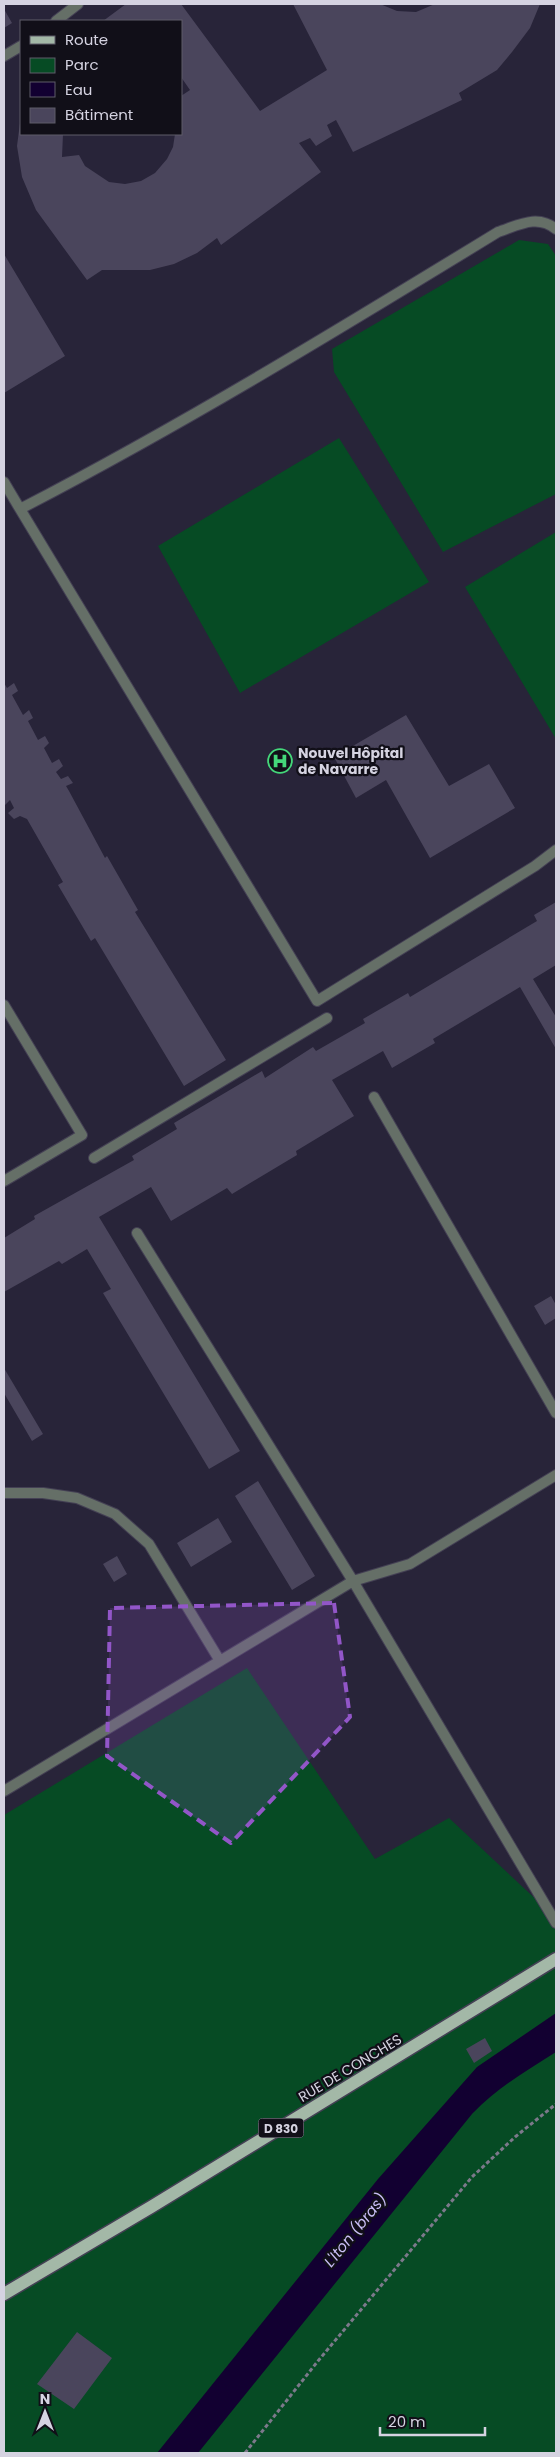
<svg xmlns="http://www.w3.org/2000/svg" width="560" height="2457" viewBox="0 0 560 2457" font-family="Poppins,sans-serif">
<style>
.green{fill:#064b24}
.water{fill:#120031}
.building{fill:#4a455c}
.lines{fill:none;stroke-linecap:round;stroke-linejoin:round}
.lane-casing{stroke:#444054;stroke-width:12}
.primary-casing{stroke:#444054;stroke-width:15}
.path{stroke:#7c798b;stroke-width:3;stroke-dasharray:4 2.5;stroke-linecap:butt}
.lane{stroke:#656f67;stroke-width:10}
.primary{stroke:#a3b8a7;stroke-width:12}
.marked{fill:#9256c8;fill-opacity:0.2;stroke:#9256c8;stroke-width:4;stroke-dasharray:10 6;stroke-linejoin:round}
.labels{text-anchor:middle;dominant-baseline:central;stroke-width:4.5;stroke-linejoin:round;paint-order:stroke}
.shield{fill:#110f18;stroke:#9a98a5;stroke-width:1}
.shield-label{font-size:12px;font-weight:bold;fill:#d5d3e1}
.poi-label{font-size:14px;font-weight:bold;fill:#d5d3e1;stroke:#110f18;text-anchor:start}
.street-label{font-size:14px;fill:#d5d3e1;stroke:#110f18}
.water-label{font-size:15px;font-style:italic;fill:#c9bef5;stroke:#110f18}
</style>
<rect width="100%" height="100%" fill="#282439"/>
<path class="green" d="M519 240 548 244 556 256V494L443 552 334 372 332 349Z
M339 438 429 582 240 693 158 546Z
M556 532V739L465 587Z
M247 1668 375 1859 449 1818 556 1918V2453H4V1815Z"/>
<path class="water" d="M556 2013V2052C526 2071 497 2088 472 2114L198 2453H157L378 2179 477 2067Z"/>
<path class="building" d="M126 4H181L260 111 327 70 293 4H380L397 11 416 12 435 4H540L530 28 512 52 497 70 459 93 462 100 353 152 336 120 327 125 332 136 316 146 310 138 299 143 321 172 221 245 217 238 197 253 174 264 150 270H102L87 280 36 210 22 177 17 146 20 123 21 134H63L62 157 79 155 85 166 109 182 125 184 141 181 155 173 167 159 173 147 175 134H181V96L190 90 181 77V21H103Z
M4 9 12 23 4 28Z
M4 254 65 356 4 393Z
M4 683 7 688 14 683 18 691 12 695 23 715 29 710 33 718 28 721 38 740 45 736 49 743 44 748 52 763 59 759 63 766 56 772 61 779 68 776 73 783 66 786 69 791 105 858 107 856 138 910 135 912 226 1060 184 1086 95 938 91 941 58 885 63 882 27 819 20 816 14 819 8 813 14 808 10 800 4 806Z
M406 715 449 786 489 764 515 808 430 858 386 780 356 798 334 757Z
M556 902V965L533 979 556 1017V1049L520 987 433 1039 435 1043 392 1068 383 1051 332 1080 354 1116 296 1151 297 1155 232 1194 227 1188 171 1221 151 1187 99 1217 240 1451 209 1469 103 1293 111 1289 87 1249 62 1264 59 1261 4 1292V1238L35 1219 34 1216 134 1160 132 1156 177 1129 174 1123 262 1071 265 1078 313 1047 316 1051 365 1023 363 1019 408 993 410 997 537 921 534 915Z
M551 1296 556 1305V1318L545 1325 534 1306Z
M4 1368 43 1434 32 1441 4 1393Z
M258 1481 315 1576 292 1590 235 1496Z
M218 1518 232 1542 191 1567 177 1543Z
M117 1556 127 1574 114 1582 103 1564Z
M485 2038 492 2051 474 2063 466 2049Z
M77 2332 112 2358 74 2409 37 2384Z"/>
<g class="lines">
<g class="lane-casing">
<path id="lane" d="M56 21 78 4
M4 56 21 46
M4 482 20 509C184 424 341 328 498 232 519 225 537 214 556 229
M20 509 317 1001 535 866 556 850
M4 1005 82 1135 4 1181
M374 1097 556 1413
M94 1158 327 1018
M556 1475 410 1564 353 1581 556 1923
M4 1493H43L77 1498 115 1514 149 1544 220 1661
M4 1791 353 1581 137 1233"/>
</g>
<g class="primary-casing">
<path id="primary" d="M4 2294 151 2207 556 1959"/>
</g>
<path class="path" d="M245 2453 318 2361 472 2177 515 2137 556 2104"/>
<use href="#lane" class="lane"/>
<use href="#primary" class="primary"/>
</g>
<path class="marked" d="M334 1603 350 1717 231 1843 107 1756 110 1608Z"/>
<defs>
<g id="hospital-ring" transform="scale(1.25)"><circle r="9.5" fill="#110f18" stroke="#44d77a" stroke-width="1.5"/><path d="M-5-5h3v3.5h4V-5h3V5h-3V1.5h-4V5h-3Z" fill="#44d77a"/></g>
</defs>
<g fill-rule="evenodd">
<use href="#hospital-ring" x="280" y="761"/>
</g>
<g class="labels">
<rect class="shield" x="258.5" y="2118.5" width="45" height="19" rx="4"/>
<g class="shield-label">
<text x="281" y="2128">D 830</text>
</g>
<g class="poi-label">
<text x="298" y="753">Nouvel Hôpital<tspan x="298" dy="16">de Navarre</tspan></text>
</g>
<g class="street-label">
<text transform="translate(350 2068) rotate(-31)">RUE DE CONCHES</text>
</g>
<g class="water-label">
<text transform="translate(355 2230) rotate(-51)">L'Iton (bras)</text>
</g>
</g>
<rect width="560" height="2457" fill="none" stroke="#d5d3e1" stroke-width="10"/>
<rect x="20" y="20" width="162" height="115" fill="#110f18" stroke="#5f5d68"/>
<rect x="30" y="36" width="25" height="8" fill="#a3b8a7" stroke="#5f5d68"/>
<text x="65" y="45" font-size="15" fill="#d5d3e1">Route</text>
<rect x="30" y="58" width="25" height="15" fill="#064b24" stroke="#5f5d68"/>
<text x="65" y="70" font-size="15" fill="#d5d3e1">Parc</text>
<rect x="30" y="82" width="25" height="15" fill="#120031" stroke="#5f5d68"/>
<text x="65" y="95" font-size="15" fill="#d5d3e1">Eau</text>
<rect x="30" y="108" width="25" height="15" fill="#4a455c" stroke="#5f5d68"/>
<text x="65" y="120" font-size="15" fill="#d5d3e1">Bâtiment</text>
<g transform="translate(45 2412)" stroke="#110f18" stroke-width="4" paint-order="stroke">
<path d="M0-4L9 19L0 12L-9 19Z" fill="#d5d3e1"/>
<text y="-8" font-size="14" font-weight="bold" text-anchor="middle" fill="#d5d3e1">N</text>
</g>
<path d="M380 2427v8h105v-8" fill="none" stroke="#d5d3e1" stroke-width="2.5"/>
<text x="388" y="2427" font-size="15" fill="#d5d3e1" stroke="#110f18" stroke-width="4" paint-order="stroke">20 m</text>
</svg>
